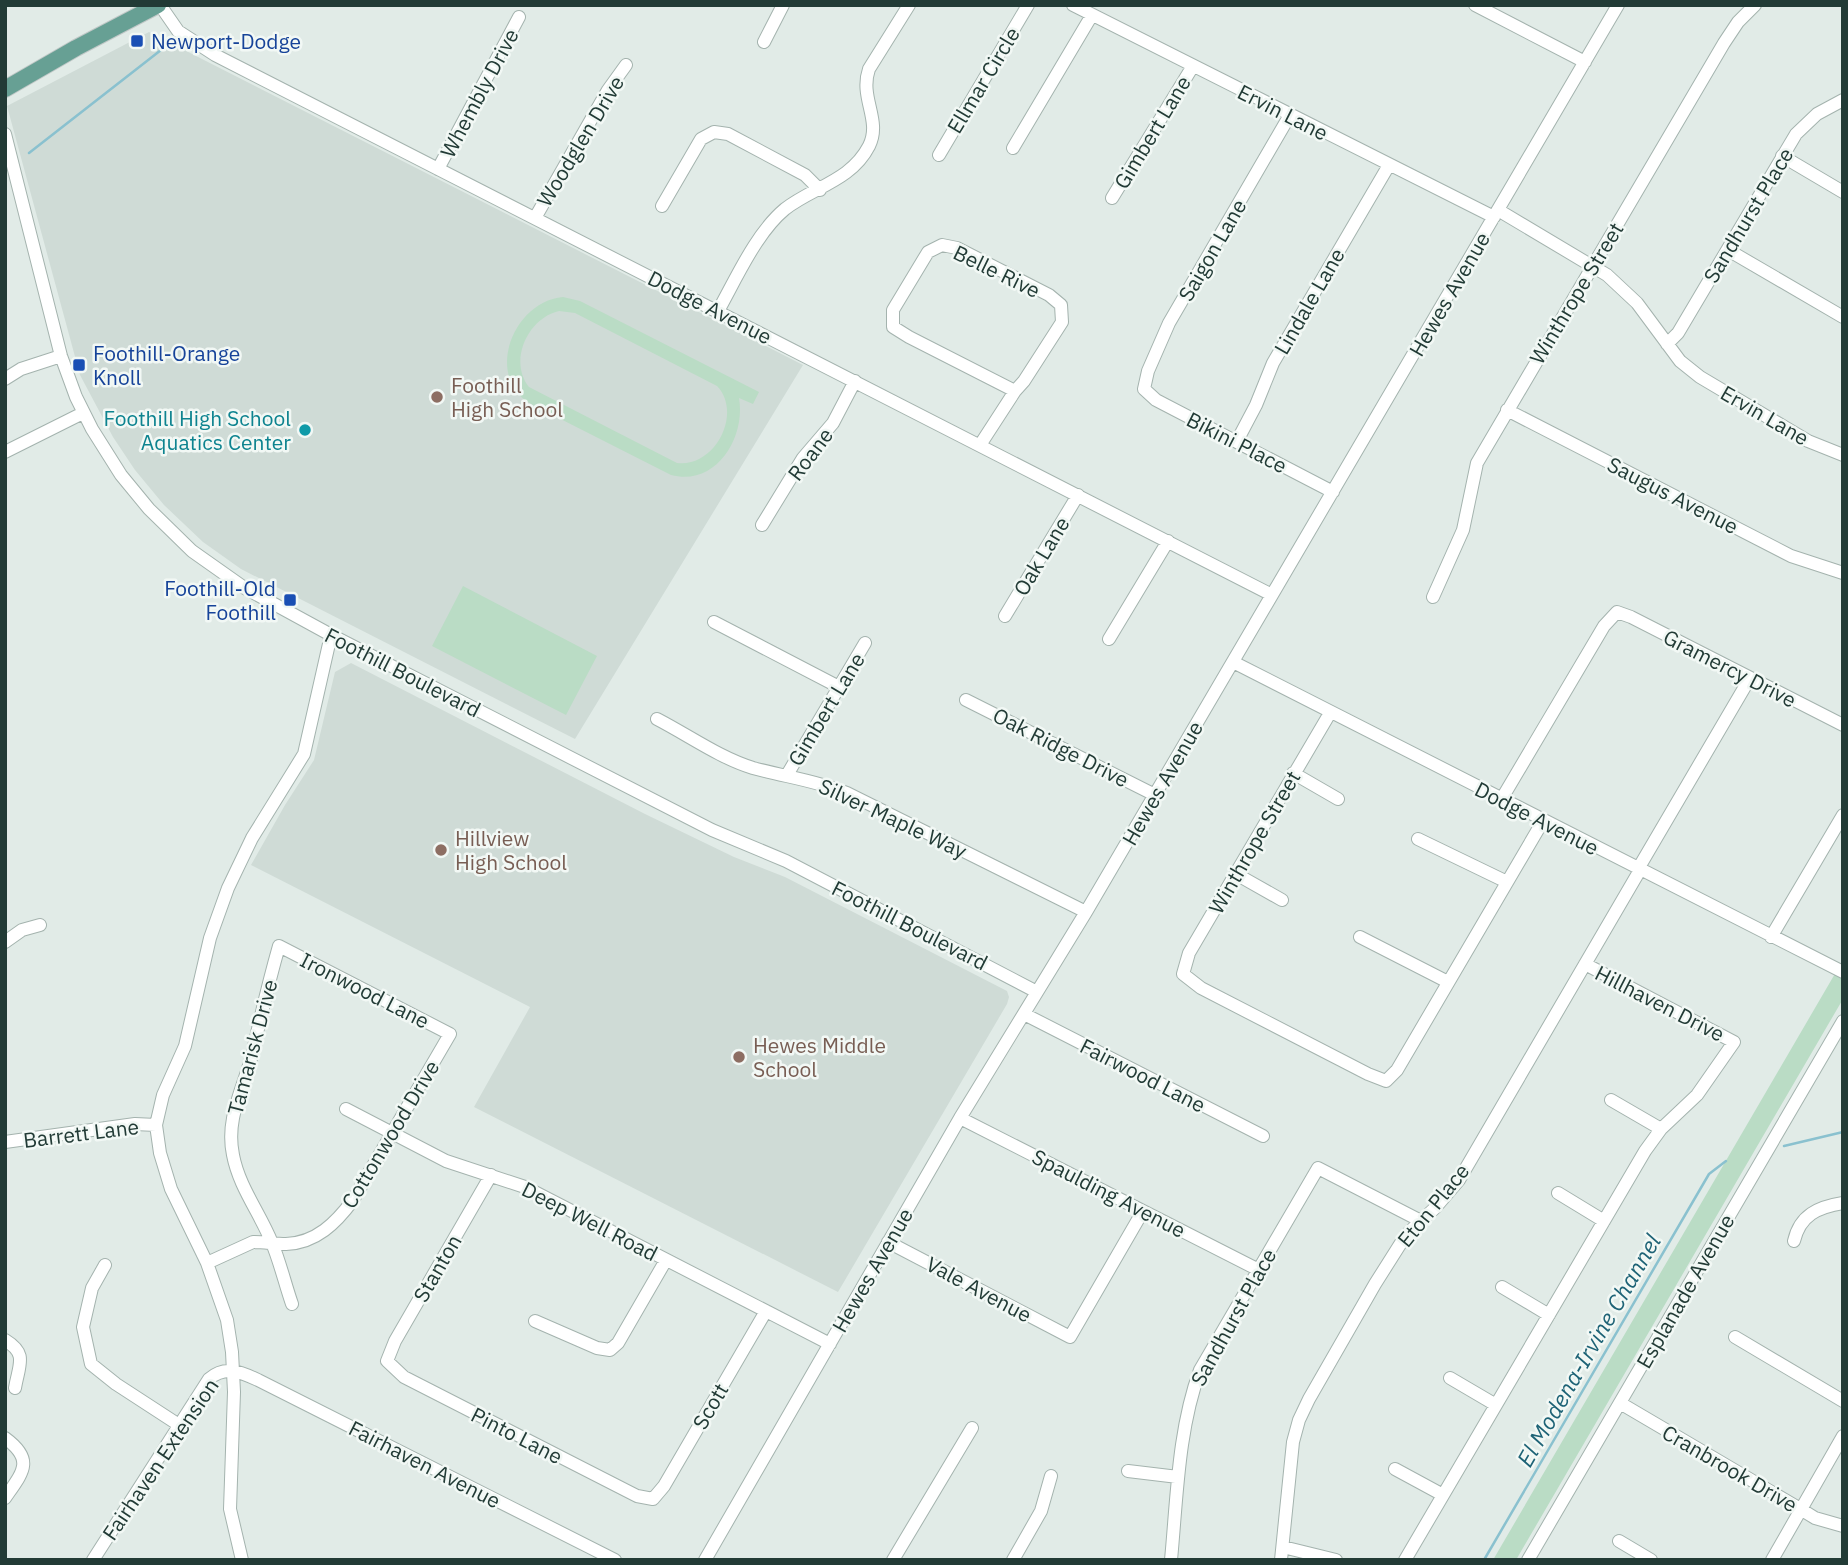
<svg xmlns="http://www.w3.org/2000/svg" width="1848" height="1565" viewBox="0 0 1848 1565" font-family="'IBM Plex Sans',sans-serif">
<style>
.built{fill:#cfdbd6}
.green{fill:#badcc5;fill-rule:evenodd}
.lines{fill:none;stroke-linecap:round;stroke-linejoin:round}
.stream{stroke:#8ac1cf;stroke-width:2.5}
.minor-casing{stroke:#a4b3ae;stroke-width:14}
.major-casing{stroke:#c1c8c7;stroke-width:18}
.minor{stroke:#fff;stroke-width:12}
.major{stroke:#67a094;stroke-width:16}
.transit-dot{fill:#1a4fb4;stroke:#f2f8f5;stroke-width:2.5}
.education-dot{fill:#8d6e63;stroke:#f2f8f5;stroke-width:2.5}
.culture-dot{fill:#0f9aa8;stroke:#f2f8f5;stroke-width:2.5}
.labels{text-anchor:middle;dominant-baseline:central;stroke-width:5;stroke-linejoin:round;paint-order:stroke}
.transit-label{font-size:21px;fill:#164399;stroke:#f2f8f5;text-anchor:start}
.street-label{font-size:21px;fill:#223b36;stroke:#f2f8f5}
.education-label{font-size:21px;fill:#785e54;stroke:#f2f8f5;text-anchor:start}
.culture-label{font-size:21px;fill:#0d838f;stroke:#f2f8f5;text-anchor:end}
.water-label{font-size:23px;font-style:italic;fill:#1e6376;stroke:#f2f8f5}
</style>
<rect width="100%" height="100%" fill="#e1ebe7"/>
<path class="built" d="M149 32 803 365 575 739 241 569 203 542 164 505 135 470 113 437 80 375 7 106Z
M351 663 645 814 734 857 785 877 1007 991 1009 997 1007 1004 838 1292 474 1107 530 1007 251 865 285 805 314 760 335 672Z"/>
<path class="green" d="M563 297 580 301 759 392 753 404 739 398C746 437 716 487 671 475L531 404C483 376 514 301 563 297ZM559 311 575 313 717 386C743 413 715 468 677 463L529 387C508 361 528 318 559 311Z
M463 586 597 656 566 715 432 646Z
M1843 960V999L1516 1560H1493Z"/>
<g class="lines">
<path class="stream" d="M29 153 161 50
M1784 1146 1843 1132
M1484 1560 1709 1174 1726 1161"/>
<g class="minor-casing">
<path id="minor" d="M160 5 178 31 215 55 1272 595
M1073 5 1494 217
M1475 5 1585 62
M764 42 783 5
M1290 115 1169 323 1148 371 1144 389 1156 400 1333 492
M5 134 61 356 76 397 92 429 121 475 149 509 192 551 243 587 331 635 712 830 786 861 1037 992
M1013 148 1092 15
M939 155 1028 5
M1782 156 1843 192
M438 169 519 17
M1112 198 1193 66
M662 206 701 139 714 132 728 134 805 175 820 190
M1498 210 1607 275 1637 303 1680 361 1700 377 1808 441 1843 455
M535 218 608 90 626 65
M942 245 957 248 1049 295 1061 305 1062 322 1024 381 1015 391 909 337 893 327V310L928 252Z
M1728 250 1843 317
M718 311C736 279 756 233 785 209 813 187 851 181 869 146 882 120 859 98 869 69L909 5
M1667 344 1678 333 1796 134 1817 114 1843 100
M5 379 21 369 61 356
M1507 410 1791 556 1843 573
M1237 441 1256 405 1273 363 1389 165
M980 445 1015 391
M5 452 83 413
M762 525 803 458 833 423 855 381
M1433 597 1463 530 1477 463 1724 43 1738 22 1755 5
M1005 616 1078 495
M714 622 839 687
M1109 639 1168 541
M1233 662 1843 972
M966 700 1155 795
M1330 713 1189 953 1183 974 1201 988 1368 1074 1386 1081 1397 1070 1543 821
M657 719C688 735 720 758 753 768 786 777 814 780 847 793L1086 912
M1293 773 1338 799
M787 775 865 643
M1501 800 1604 626 1617 612 1631 617 1843 725
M1418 839 1507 882
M1638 869 1750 678
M1236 874 1282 900
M1360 937 1448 982
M1771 937 1843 815
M5 942 22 930 40 925
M1024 1014 1263 1136
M1611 1100 1661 1129
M346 1109 446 1161 525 1187 830 1344
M960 1118 1257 1269
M5 1142 135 1124 156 1125
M491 1175 395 1341 387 1361 404 1377 637 1496 653 1499 664 1486 766 1311
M1558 1193 1604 1221
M1794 1241C1800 1215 1818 1207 1843 1203
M888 1242 1070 1337 1143 1211
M207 1263 253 1242C264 1242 275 1244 286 1244 316 1243 336 1223 353 1200L450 1034 279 946C269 981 261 1015 253 1051 245 1086 225 1117 233 1155 239 1187 260 1213 272 1243 280 1262 285 1284 292 1304
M105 1265 92 1288 83 1327 91 1364 116 1384 179 1425
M1502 1287 1549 1315
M535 1321 597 1348 610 1350 618 1343 666 1260
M1735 1337 1843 1401
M5 1340C28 1354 19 1364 15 1388
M1450 1378 1496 1405
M1620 1403 1802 1510 1815 1518 1843 1526
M5 1438C35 1460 23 1472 5 1498
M1395 1469 1443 1495
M1128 1471 1178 1477
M1619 1541 1651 1560
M1283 1547 1336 1560
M93 1560 209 1379C225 1365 241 1372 258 1380L615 1560
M242 1560 230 1509 234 1392 232 1352 227 1320 207 1263 171 1189 160 1153 156 1125 163 1095 185 1046 210 938 228 888 252 838 304 754 331 635
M705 1560 960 1118 1086 912 1618 5
M893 1560 972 1428
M1013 1560 1041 1511 1051 1476
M1171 1560C1177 1497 1178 1430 1200 1370L1318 1168 1421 1221
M1281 1560 1293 1442 1299 1420 1309 1399 1375 1284 1406 1235 1435 1208 1459 1180 1640 870
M1405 1560 1645 1151 1661 1129 1697 1095 1734 1042 1585 964
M1528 1560 1843 1021
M1772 1560 1843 1436"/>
</g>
<g class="major-casing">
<path id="major" d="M5 89 76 48 158 5"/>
</g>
<use href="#minor" class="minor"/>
<use href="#major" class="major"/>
</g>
<g class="transit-dot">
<rect x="130" y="34" width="14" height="14" rx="3.5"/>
<rect x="72" y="358" width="14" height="14" rx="3.5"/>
<rect x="283" y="593" width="14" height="14" rx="3.5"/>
</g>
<g class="education-dot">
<circle cx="437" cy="397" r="7"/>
<circle cx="441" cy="850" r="7"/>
<circle cx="739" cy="1057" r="7"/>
</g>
<circle class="culture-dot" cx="305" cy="430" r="7"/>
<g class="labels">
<g class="transit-label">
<text x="151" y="41">Newport-Dodge</text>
<text x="93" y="353">Foothill-Orange<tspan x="93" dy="24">Knoll</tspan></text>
<text x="276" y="588" text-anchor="end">Foothill-Old<tspan x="276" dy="24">Foothill</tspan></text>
</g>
<g class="street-label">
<text transform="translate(983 80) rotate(-59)">Ellmar Circle</text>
<text transform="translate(479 93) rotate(-62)">Whembly Drive</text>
<text transform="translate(1283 112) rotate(27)">Ervin Lane</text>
<text transform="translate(1152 132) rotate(-59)">Gimbert Lane</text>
<text transform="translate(580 141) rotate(-59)">Woodglen Drive</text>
<text transform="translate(1748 215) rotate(-59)">Sandhurst Place</text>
<text transform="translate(1212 250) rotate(-60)">Saigon Lane</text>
<text transform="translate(997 271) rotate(26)">Belle Rive</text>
<text transform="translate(1576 293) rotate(-59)">Winthrope Street</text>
<text transform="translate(1449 294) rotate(-60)">Hewes Avenue</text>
<text transform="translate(1309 301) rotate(-60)">Lindale Lane</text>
<text transform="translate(710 307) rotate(27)">Dodge Avenue</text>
<text transform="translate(1765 415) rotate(30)">Ervin Lane</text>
<text transform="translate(1237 442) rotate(27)">Bikini Place</text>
<text transform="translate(810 454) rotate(-53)">Roane</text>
<text transform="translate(1673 495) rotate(27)">Saugus Avenue</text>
<text transform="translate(1041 556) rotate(-59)">Oak Lane</text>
<text transform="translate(1730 668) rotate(27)">Gramercy Drive</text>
<text transform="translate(403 672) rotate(27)">Foothill Boulevard</text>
<text transform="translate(826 709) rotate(-59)">Gimbert Lane</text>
<text transform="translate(1061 747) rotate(27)">Oak Ridge Drive</text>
<text transform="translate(1162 783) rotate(-60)">Hewes Avenue</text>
<text transform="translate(893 818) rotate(25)">Silver Maple Way</text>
<text transform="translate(1537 818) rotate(27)">Dodge Avenue</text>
<text transform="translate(1254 842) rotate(-60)">Winthrope Street</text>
<text transform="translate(910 925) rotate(27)">Foothill Boulevard</text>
<text transform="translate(365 990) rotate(27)">Ironwood Lane</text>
<text transform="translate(1660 1003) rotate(27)">Hillhaven Drive</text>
<text transform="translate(252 1047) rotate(-75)">Tamarisk Drive</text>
<text transform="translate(1143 1075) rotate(27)">Fairwood Lane</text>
<text transform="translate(81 1133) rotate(-7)">Barrett Lane</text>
<text transform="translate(390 1134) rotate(-59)">Cottonwood Drive</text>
<text transform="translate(1109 1193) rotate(27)">Spaulding Avenue</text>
<text transform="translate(1433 1205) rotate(-51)">Eton Place</text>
<text transform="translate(590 1221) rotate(27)">Deep Well Road</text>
<text transform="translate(437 1268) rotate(-60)">Stanton</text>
<text transform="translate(872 1270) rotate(-60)">Hewes Avenue</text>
<text transform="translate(979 1289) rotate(28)">Vale Avenue</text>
<text transform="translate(1685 1291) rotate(-60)">Esplanade Avenue</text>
<text transform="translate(1233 1317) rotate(-61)">Sandhurst Place</text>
<text transform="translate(710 1406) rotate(-60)">Scott</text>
<text transform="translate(517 1435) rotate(27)">Pinto Lane</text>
<text transform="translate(160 1459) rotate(-56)">Fairhaven Extension</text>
<text transform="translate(425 1464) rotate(27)">Fairhaven Avenue</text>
<text transform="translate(1730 1468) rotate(30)">Cranbrook Drive</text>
</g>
<g class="education-label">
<text x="451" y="385">Foothill<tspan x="451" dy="24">High School</tspan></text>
<text x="455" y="838">Hillview<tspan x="455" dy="24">High School</tspan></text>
<text x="753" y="1045">Hewes Middle<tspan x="753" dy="24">School</tspan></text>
</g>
<g class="culture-label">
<text x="291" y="418">Foothill High School<tspan x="291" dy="24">Aquatics Center</tspan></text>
</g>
<g class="water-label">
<text transform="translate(1588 1350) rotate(-60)">El Modena-Irvine Channel</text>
</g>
</g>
<rect width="1848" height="1565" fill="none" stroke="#223b36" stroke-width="14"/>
</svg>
